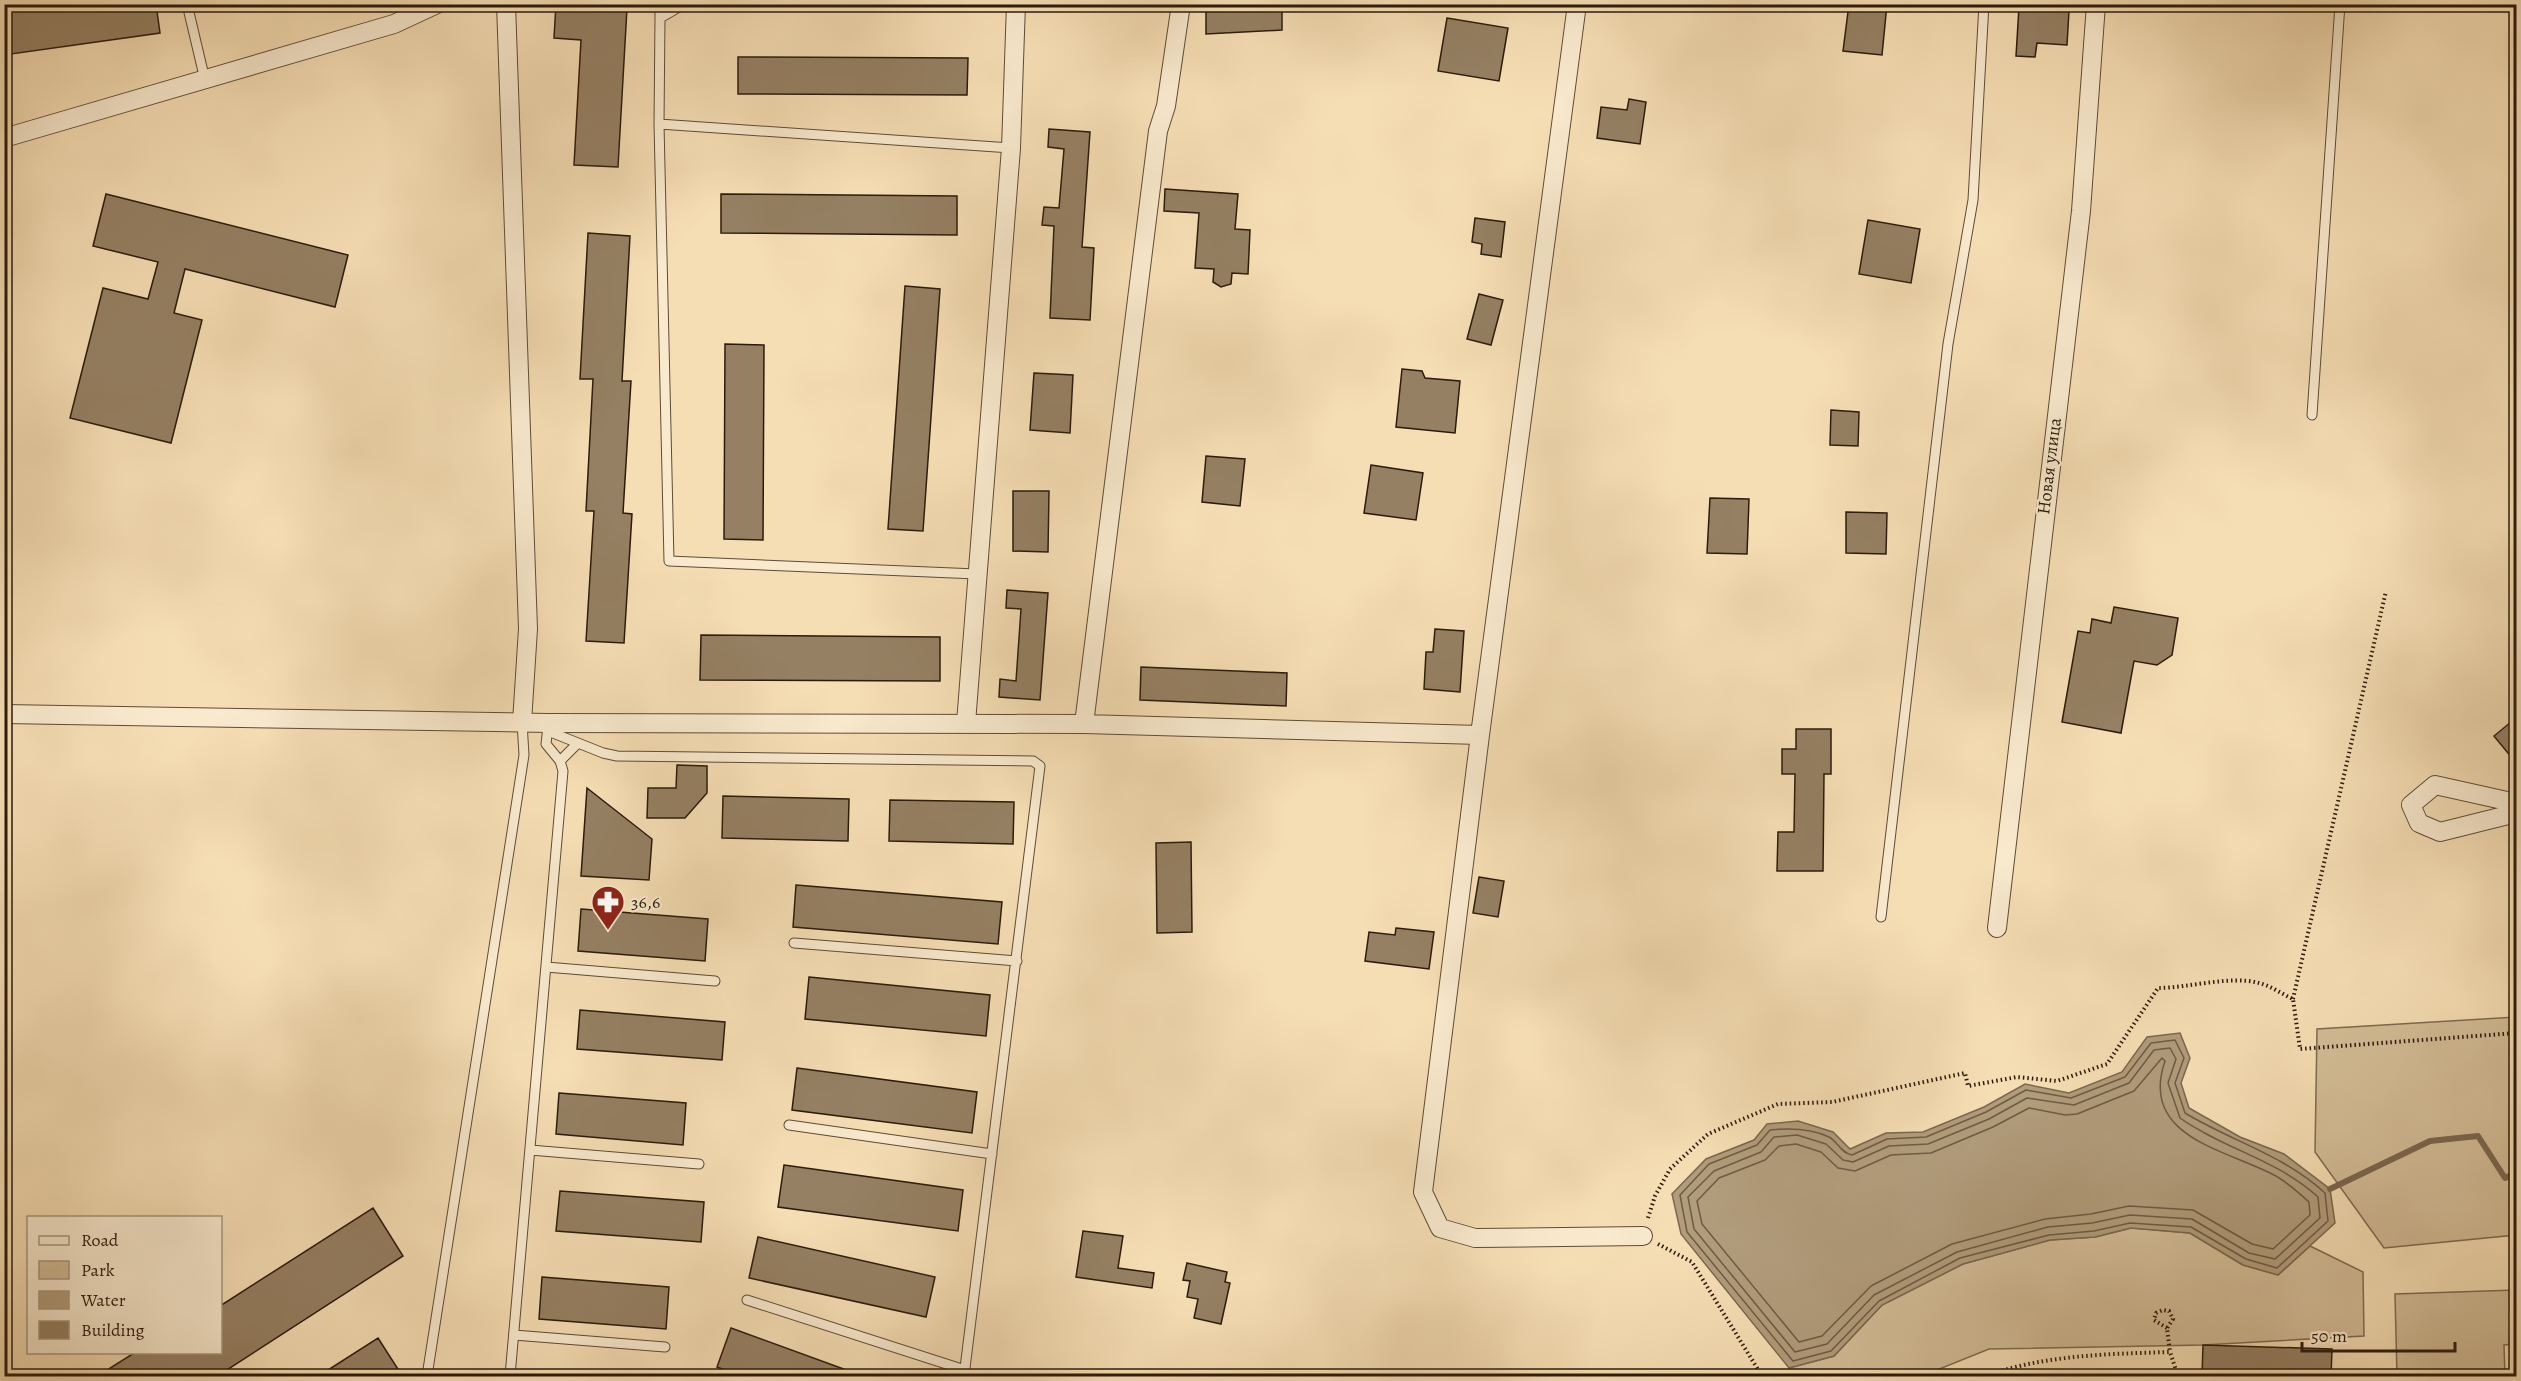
<svg xmlns="http://www.w3.org/2000/svg" width="2521" height="1381" viewBox="0 0 2521 1381" font-family="Alegreya,serif">
<style>
.green{fill:#d3bd97;stroke:#7f6c51;stroke-width:1.5}
.water{fill:#b19c7b;stroke:#7b684e;stroke-width:1.5}
.lines{fill:none;stroke-linecap:round;stroke-linejoin:round}
.shore{stroke:#6e5c43;stroke-width:1.5}
.stream{stroke:#7b684e;stroke-width:6}
.building{fill:#958063;stroke:#2b1b0b;stroke-width:1.5}
.lane-casing{stroke:#5e4c35;stroke-width:11}
.street-casing{stroke:#5e4c35;stroke-width:20}
.path{stroke:#2b1b0b;stroke-width:4;stroke-dasharray:1.5 3;stroke-linecap:butt}
.lane{stroke:#f9eace;stroke-width:9}
.street{stroke:#f9eace;stroke-width:18}
.labels{text-anchor:middle;dominant-baseline:central;stroke-width:4.5;stroke-linejoin:round;paint-order:stroke}
.street-label{font-size:18px;fill:#2b1b0b;stroke:#f9eace}
.poi-label{font-size:18px;fill:#2b1b0b;stroke:#f9eace;text-anchor:start}
</style>
<rect width="100%" height="100%" fill="#f6deb4"/>
<filter id="stains"><feTurbulence type="fractalNoise" baseFrequency=".00333" numOctaves="4"/><feColorMatrix values="0 0 0 0 .2 0 0 0 0 .09 0 0 0 0 .02 0 0 0 .5 -.17"/></filter>
<radialGradient id="worn" r=".72"><stop offset=".6" stop-color="#630" stop-opacity="0"/><stop offset="1" stop-color="#630" stop-opacity=".3"/></radialGradient>
<path class="green" d="M2516 1017V1235L2384 1248 2315 1152 2317 1029Z
M2131 1228 2190 1233 2243 1265 2278 1275 2310 1246 2363 1272 2364 1336 2203 1345 1989 1349 1922 1376H1791L1789 1368 1834 1356 1882 1305 1963 1264 2050 1240 2095 1237Z
M2516 1290V1344L2504 1345 2505 1376H2397L2395 1294Z"/>
<path class="water" d="M2180 1033 2190 1058 2181 1083 2189 1108 2240 1137 2284 1154 2330 1189 2335 1223 2278 1275 2243 1265 2190 1233 2131 1228 2095 1237 2050 1240 1963 1264 1882 1305 1834 1356 1789 1368 1681 1234 1672 1194 1706 1159 1754 1140 1767 1124 1798 1121 1833 1132 1850 1149 1886 1133 1923 1132 1984 1107 2025 1084 2069 1093 2122 1072 2147 1037Z"/>
<g class="lines">
<path class="shore" d="M2175 1040 2184 1058 2175 1083 2185 1113C2231 1141 2284 1155 2325 1193L2328 1221 2277 1268 2246 1259 2191 1227 2130 1223 2094 1231 2049 1235 1960 1258 1879 1301 1831 1351 1793 1361 1687 1232 1680 1195 1709 1164 1757 1145 1770 1130C1790 1128 1810 1128 1829 1137 1838 1142 1841 1153 1852 1155L1887 1139 1926 1137 1986 1112 2026 1090 2071 1098 2125 1077 2151 1043Z
M2170 1048 2176 1059 2168 1083 2180 1118C2224 1149 2278 1160 2318 1197L2320 1218 2275 1259 2249 1253 2192 1219 2130 1215 2092 1223 2048 1227 1957 1252 1874 1295 1827 1344 1795 1352 1694 1229 1688 1197 1714 1171 1761 1152 1774 1137 1797 1135 1826 1144 1843 1160 1853 1162 1889 1146 1928 1144 1989 1119 2027 1098 2074 1105 2129 1083 2154 1050Z
M2162 1058 2165 1061C2139 1136 2223 1149 2272 1174 2285 1180 2298 1192 2309 1202L2310 1215 2273 1249 2252 1244 2193 1210 2129 1206 2091 1214 2045 1219 1952 1244 1871 1286 1822 1336 1799 1342 1702 1224 1697 1201 1719 1178 1765 1160 1779 1146 1796 1144 1821 1152 1838 1168 1855 1171 1891 1155 1931 1153 1993 1127 2029 1108 2065 1115 2077 1114 2134 1091Z"/>
<path class="stream" d="M2330 1189 2430 1141 2478 1136 2505 1178 2516 1173"/>
</g>
<path class="building" d="M45 4H156L160 33 4 55V10Z
M556 4 627 8 618 167 574 165 581 40 554 38Z
M1282 4V30L1206 34V6Z
M1849 4H1887L1882 55 1843 51Z
M2019 7 2069 11 2067 45 2037 43 2035 57 2016 56Z
M1447 18 1508 28 1499 81 1438 71Z
M738 57 968 58 967 95 738 94Z
M1629 99 1646 102 1640 144 1597 138 1601 107 1627 110Z
M1049 129 1090 132 1082 247 1094 248 1090 320 1050 318 1054 226 1042 225 1044 207 1059 208 1064 149 1048 147Z
M1165 189 1238 194 1235 229 1250 230 1248 274 1232 273 1231 284 1221 287 1213 282 1214 269 1195 268 1199 213 1164 211Z
M106 194 348 255 335 307 185 269 174 313 202 320 171 443 70 418 103 288 148 299 158 262 93 246Z
M721 194 957 196V235L721 233Z
M1475 218 1505 222 1501 257 1481 254 1482 244 1472 242Z
M1868 220 1920 229 1911 283 1859 274Z
M588 233 630 236 622 381H631L623 513 632 514 624 643 586 641 594 511H586L593 379H580Z
M905 286 940 289 923 531 888 529Z
M1479 294 1503 300 1491 345 1467 339Z
M725 344 764 345 763 540 724 539Z
M1402 369 1422 371 1425 378 1460 381 1455 433 1396 427Z
M1034 373 1073 375 1070 433 1030 430Z
M1831 410 1859 412 1858 446 1830 445Z
M1206 456 1245 459 1240 506 1202 502Z
M1371 465 1423 473 1416 520 1364 513Z
M1013 491H1049L1048 552 1013 551Z
M1710 498 1749 499 1747 554 1707 553Z
M1846 512 1887 513 1886 554 1846 553Z
M1007 590 1048 593 1040 700 999 697 1000 679 1016 681 1021 609 1006 608Z
M2114 607 2178 618 2172 655 2157 665 2134 661 2121 733 2062 722 2078 631 2090 633 2092 619 2111 623Z
M1435 629 1464 631 1460 692 1424 689 1426 652H1433Z
M701 635 940 637V681L700 680Z
M1141 667 1287 673 1286 706 1140 700Z
M2517 717V764L2494 736Z
M1796 729H1831V774H1824L1823 871H1777L1778 832H1794L1795 774H1782V749H1796Z
M677 765 707 766V793L685 818H647L648 788H676Z
M587 788 652 839 649 880 581 876Z
M723 796 849 799 848 841 722 838Z
M890 800 1014 802 1013 844 889 841Z
M1191 842 1192 932 1157 933 1156 843Z
M1479 877 1504 881 1498 917 1473 913Z
M796 885 1002 902 998 944 793 927Z
M581 909 708 919 705 961 578 951Z
M1396 928 1434 932 1429 969 1365 961 1369 932 1395 935Z
M809 977 990 995 986 1036 805 1019Z
M580 1010 725 1022 722 1060 577 1049Z
M797 1068 977 1092 972 1133 792 1110Z
M559 1093 686 1103 683 1145 556 1134Z
M784 1165 963 1190 958 1231 778 1207Z
M560 1191 704 1202 701 1242 556 1231Z
M373 1208 403 1256 216 1377H96L134 1353H220V1306Z
M1083 1231 1123 1236 1118 1268 1154 1273 1152 1288 1076 1277Z
M758 1237 935 1277 926 1317 749 1278Z
M1187 1263 1227 1272 1225 1282 1230 1283 1221 1324 1194 1318 1198 1299 1187 1297 1190 1281 1183 1280Z
M542 1277 669 1287 666 1329 539 1319Z
M731 1328 860 1375 859 1377H743L717 1367Z
M378 1338 403 1377H317Z
M2203 1345 2332 1349 2331 1377H2202Z"/>
<g class="lines">
<g class="lane-casing">
<path id="lane" d="M187 4 205 80
M660 18V4
M659 124 660 18 684 4
M2312 415 2340 4
M977 574 669 561 659 124 1011 148
M548 731 603 753 617 756 1033 761 1040 766 964 1376
M560 761 578 743
M1881 917 1948 344 1973 200 1984 4
M794 943 1017 961
M546 967 715 981
M789 1125 992 1154
M530 1150 699 1164
M747 1300 965 1370
M514 1335 665 1347
M427 1376 524 755 522 722
M510 1376 563 771 560 761 546 744 548 726"/>
</g>
<g class="street-casing">
<path id="street" d="M506 4 528 629 522 722
M1577 4 1480 735 1423 1192 1440 1228 1475 1238 1643 1236
M4 138 394 24 437 4
M4 714 548 723 1084 724 1480 735
M966 723 1011 148 1016 4
M1084 724 1158 131 1166 106 1181 4
M2516 803 2435 785 2411 805 2419 823 2440 832 2516 813
M1997 928 2081 211 2096 4"/>
</g>
<path class="path" d="M2293 999 2386 591
M1648 1218 1655 1196 1670 1169 1708 1134 1778 1104 1832 1102 1965 1073 1968 1086 2017 1077 2057 1081 2107 1064 2158 988C2188 988 2231 975 2259 983 2271 986 2282 994 2293 999L2300 1049 2516 1033
M1658 1244 1692 1262 1762 1376
M2167 1328 2154 1320 2156 1313 2163 1310 2169 1311 2173 1319 2167 1328 2170 1352
M1985 1376C2045 1355 2106 1354 2170 1352L2178 1376"/>
<use href="#lane" class="lane"/>
<use href="#street" class="street"/>
</g>
<defs>
<g id="pharmacy-pin" transform="scale(1.725)"><path d="M0 17L-7.5 6A9.5 9.5 0 1 1 7.5 6Z" fill="#8f2418" stroke="#f9eace"/><path d="M-2-6h4v4h4v4h-4v4h-4v-4h-4v-4h4Z" fill="#fff"/></g>
</defs>
<g fill-rule="evenodd">
<use href="#pharmacy-pin" x="608" y="902"/>
</g>
<g class="labels">
<g class="street-label">
<text transform="translate(2049 466) rotate(-83)">Новая улица</text>
</g>
<g class="poi-label">
<text x="631" y="902">36,6</text>
</g>
</g>
<rect width="2521" height="1381" fill="none" stroke="#f6deb4" stroke-width="24"/>
<rect x="6" y="6" width="2509" height="1369" fill="none" stroke="#2b1b0b" stroke-width="3"/>
<rect x="12" y="12" width="2497" height="1357" fill="none" stroke="#2b1b0b" stroke-width="1.5"/>
<rect x="27" y="1216" width="195" height="138" fill="#f9eace" stroke="#a79780" stroke-width="1.5"/>
<rect x="39" y="1236" width="30" height="9" fill="#f9eace" stroke="#a79780" stroke-width="1.5"/>
<text x="81" y="1246" font-size="18" fill="#2b1b0b">Road</text>
<rect x="39" y="1261" width="30" height="18" fill="#d3bd97" stroke="#a79780" stroke-width="1.5"/>
<text x="81" y="1276" font-size="18" fill="#2b1b0b">Park</text>
<rect x="39" y="1291" width="30" height="18" fill="#b19c7b" stroke="#a79780" stroke-width="1.5"/>
<text x="81" y="1306" font-size="18" fill="#2b1b0b">Water</text>
<rect x="39" y="1321" width="30" height="18" fill="#958063" stroke="#a79780" stroke-width="1.5"/>
<text x="81" y="1336" font-size="18" fill="#2b1b0b">Building</text>
<path d="M2302 1342v9h153v-9" fill="none" stroke="#2b1b0b" stroke-width="3"/>
<text x="2311" y="1342" font-size="18" fill="#2b1b0b" stroke="#f9eace" stroke-width="4.5" paint-order="stroke">50 m</text>
<rect width="100%" height="100%" filter="url(#stains)"/>
<rect width="100%" height="100%" fill="url(#worn)"/>
</svg>
